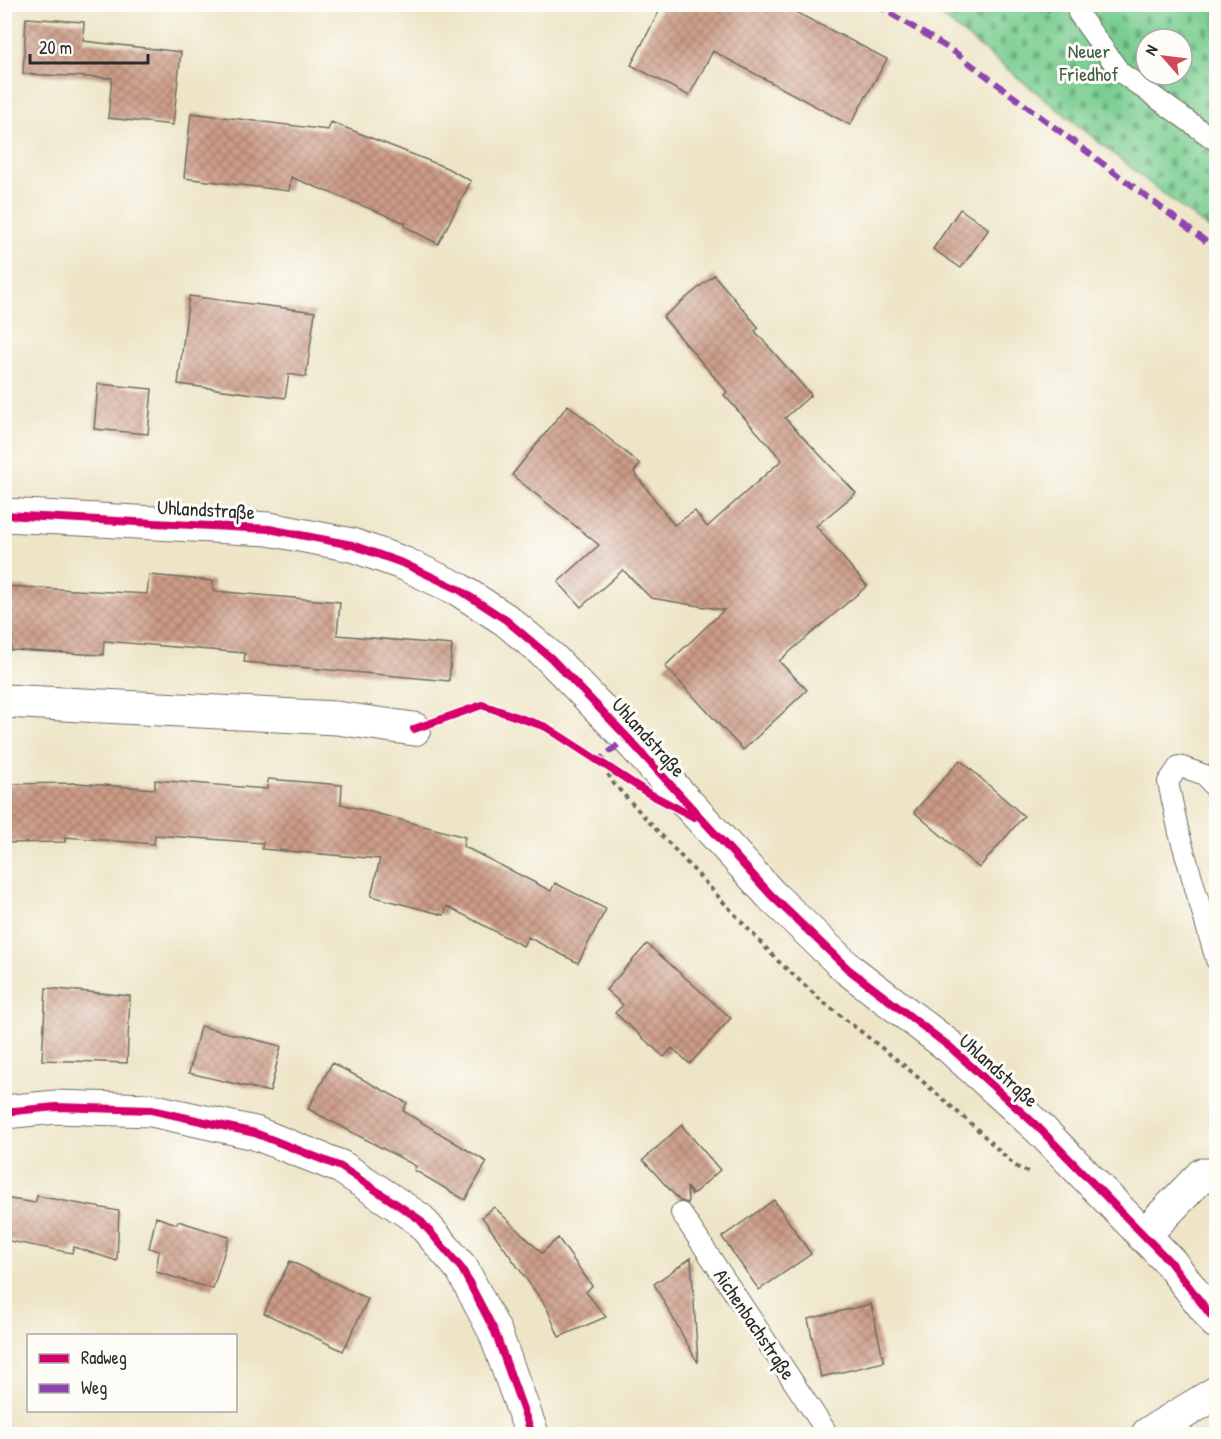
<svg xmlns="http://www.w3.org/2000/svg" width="1221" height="1439" viewBox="0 0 1221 1439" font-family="'Patrick Hand',sans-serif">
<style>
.cemetery{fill:url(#cemetery-stones);stroke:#527c5e;stroke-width:1.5;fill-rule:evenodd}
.building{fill:url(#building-cross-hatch)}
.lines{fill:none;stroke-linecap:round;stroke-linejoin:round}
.lane-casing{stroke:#6f6c62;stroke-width:22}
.street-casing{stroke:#6f6c62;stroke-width:35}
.path{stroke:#6f6c62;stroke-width:4;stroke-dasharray:4.5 4.5;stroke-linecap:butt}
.lane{stroke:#fff;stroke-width:20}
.street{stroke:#fff;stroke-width:33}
.quiet{stroke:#8e44ad;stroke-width:6;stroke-dasharray:12 6;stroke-linecap:butt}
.cycleway-casing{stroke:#fdfcf7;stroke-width:11}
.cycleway{stroke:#d6006c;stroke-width:8}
.labels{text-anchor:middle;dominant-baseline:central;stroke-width:6;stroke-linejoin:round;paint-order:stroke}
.park-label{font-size:20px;fill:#435c4a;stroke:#fdfcf7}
.street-label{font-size:20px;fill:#2b2b2b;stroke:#fdfcf7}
</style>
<defs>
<pattern id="cemetery-stones" width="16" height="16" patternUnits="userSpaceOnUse" patternTransform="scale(1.5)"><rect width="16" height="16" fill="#7ace91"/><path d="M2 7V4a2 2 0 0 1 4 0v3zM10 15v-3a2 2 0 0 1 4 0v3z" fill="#64a777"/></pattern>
<pattern id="building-cross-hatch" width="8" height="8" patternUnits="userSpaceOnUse" patternTransform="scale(1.5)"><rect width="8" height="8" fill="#cc9b86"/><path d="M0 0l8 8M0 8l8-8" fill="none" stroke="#a67f6e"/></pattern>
</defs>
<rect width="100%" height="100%" fill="#fdfcf7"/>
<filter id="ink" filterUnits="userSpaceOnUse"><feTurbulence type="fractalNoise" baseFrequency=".0167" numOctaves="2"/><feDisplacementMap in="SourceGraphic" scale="12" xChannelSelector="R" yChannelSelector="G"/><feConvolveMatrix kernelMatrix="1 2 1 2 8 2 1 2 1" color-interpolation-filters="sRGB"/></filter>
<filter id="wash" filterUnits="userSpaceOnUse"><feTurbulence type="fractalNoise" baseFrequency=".008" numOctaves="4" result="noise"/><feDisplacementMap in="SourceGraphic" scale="24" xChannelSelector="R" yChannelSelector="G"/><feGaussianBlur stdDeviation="1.35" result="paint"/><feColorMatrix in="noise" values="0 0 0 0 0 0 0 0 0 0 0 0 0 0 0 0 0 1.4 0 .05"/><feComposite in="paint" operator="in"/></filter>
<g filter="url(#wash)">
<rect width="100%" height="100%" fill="#eee5c7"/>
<path class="cemetery" d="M923 5H1216V234L1184 210 931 8ZM1146 39H1182V75H1146Z"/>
<g id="blocks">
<path class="building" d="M663 4H780L887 59 850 125 713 51 689 96 631 65Z
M26 18 84 22 83 41 181 52 173 125 108 118 112 78 23 74Z
M191 113 328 130 331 122 447 168 471 181 438 244 404 226 406 223 291 177 289 191 184 178Z
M960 209 989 229 961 268 933 249Z
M714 275 759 328 755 331 811 395 785 418 856 493 816 526 867 586 779 661 807 690 743 750 665 666 724 610 651 598 623 570 581 607 558 582 599 545 512 475 568 405 640 464 634 472 674 525 695 511 707 527 782 460 724 395 727 392 663 317Z
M189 296 315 312 306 377 289 374 285 398 178 384Z
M98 384 152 389 148 434 94 429Z
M149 575 213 581V591L340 602 337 635 452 645 449 681 244 662 245 653 104 641 103 655 11 650 12 637 4 636V586L147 594Z
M960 760 1024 816 979 868 914 812Z
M268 779 342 785 341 804 465 837 463 846 551 891 555 883 606 909 578 963 528 937 523 946 447 906 444 915 371 896 380 859 262 849 263 843 155 835 154 844 65 837V842L4 843V784L77 783 155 789V780L267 789Z
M647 944 731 1018 690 1064 672 1048 664 1057 615 1013 623 1005 606 990Z
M46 988 130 996 127 1063 42 1060Z
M200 1026 281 1046 270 1092 189 1073Z
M332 1063 407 1103 403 1111 487 1162 465 1200 414 1170 416 1166 308 1109Z
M683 1124V1127L720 1170 692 1195 687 1187 688 1203 680 1201 643 1160Z
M37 1196 119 1211 117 1261 74 1247 72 1253 4 1240V1198L35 1203Z
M774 1200 811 1254 759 1290 722 1237Z
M494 1207 542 1253 558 1238 592 1286 586 1292 606 1317 559 1337 547 1308 482 1217Z
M156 1217 177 1224 178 1221 229 1237 213 1289 156 1272 159 1251 149 1248Z
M691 1258 698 1363 654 1284Z
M290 1261 368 1299 343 1351 264 1313Z
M871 1304 884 1362 821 1377 808 1319Z"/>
</g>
</g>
<g filter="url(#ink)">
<use href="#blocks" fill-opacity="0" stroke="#6f6c62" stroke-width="1.5"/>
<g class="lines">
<g class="lane-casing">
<path id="lane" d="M1080 4 1078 13 1120 72 1216 141
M1216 790 1205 775 1179 766 1168 782 1179 833 1216 960
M681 1213 828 1434"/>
</g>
<g class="street-casing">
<path id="street" d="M4 515 269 529 352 545 405 564 458 589 506 620 551 658 627 737 771 895 848 969 950 1047 1039 1128 1170 1262 1216 1322
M4 701 336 718 414 729
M4 1112 56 1107 151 1110 255 1133 341 1167 419 1219 462 1269 495 1332 532 1434
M1143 1236 1202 1175 1216 1176
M1148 1434 1216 1393"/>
</g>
<path class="path" d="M1012 4 1021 8 1049 10
M608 774 614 784 778 961 822 1001 906 1067 977 1129 1015 1166 1028 1172"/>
<use href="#lane" class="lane"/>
<use href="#street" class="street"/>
<path class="quiet" d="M875 4 956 53 1216 249
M595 758 599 761 627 737"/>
<g class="cycleway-casing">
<path id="cycleway" d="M4 515 269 529 352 545 405 564 458 589 506 620 551 658 627 737 771 895 848 969 950 1047 1039 1128 1170 1262 1216 1322
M414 729 482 705 546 727 648 793 694 817
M4 1112 56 1107 151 1110 255 1133 341 1167 419 1219 462 1269 495 1332 532 1434"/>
</g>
<use href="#cycleway" class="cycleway"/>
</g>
</g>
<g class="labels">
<g class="park-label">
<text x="1089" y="50">Neuer<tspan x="1089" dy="23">Friedhof</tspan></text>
</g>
<g class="street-label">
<text transform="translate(206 509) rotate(3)">Uhlandstraße</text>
<text transform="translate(649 737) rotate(48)">Uhlandstraße</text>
<text transform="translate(999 1070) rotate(42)">Uhlandstraße</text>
<text transform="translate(755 1324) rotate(56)">Aichenbachstraße</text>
</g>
</g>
<rect width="1221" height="1439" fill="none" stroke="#fdfcf7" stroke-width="24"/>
<rect x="27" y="1334" width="210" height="78" fill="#fdfcf7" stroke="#a9a8a5" stroke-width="1.5"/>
<rect x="39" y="1354" width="30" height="9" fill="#d6006c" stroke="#a9a8a5" stroke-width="1.5"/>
<text x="81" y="1364" font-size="18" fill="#2b2b2b">Radweg</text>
<rect x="39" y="1384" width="30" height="9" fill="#8e44ad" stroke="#a9a8a5" stroke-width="1.5"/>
<text x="81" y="1394" font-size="18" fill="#2b2b2b">Weg</text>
<g transform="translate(1164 57) rotate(298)"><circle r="28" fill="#fdfcf7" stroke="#a9a8a5" stroke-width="1.5"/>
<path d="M0-4.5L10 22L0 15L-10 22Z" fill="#d1495b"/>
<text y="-9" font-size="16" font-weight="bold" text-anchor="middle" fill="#2b2b2b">N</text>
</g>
<path d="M30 54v9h118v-9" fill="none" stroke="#2b2b2b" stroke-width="3"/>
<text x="39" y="54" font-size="18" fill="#2b2b2b" stroke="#fdfcf7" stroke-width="4.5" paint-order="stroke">20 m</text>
</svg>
